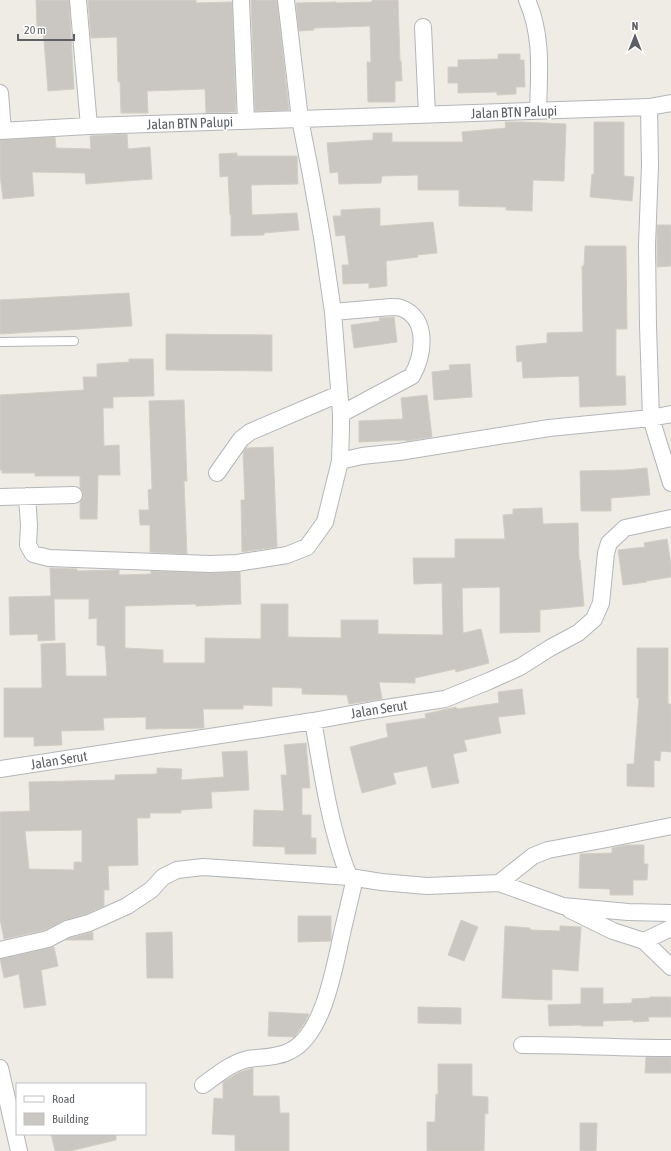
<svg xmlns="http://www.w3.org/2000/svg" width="671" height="1151" viewBox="0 0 671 1151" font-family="'Asap Condensed',sans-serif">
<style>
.building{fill:#cac7c2;stroke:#d3cec4;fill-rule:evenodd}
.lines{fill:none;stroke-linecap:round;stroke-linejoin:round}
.lane-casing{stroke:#b3b6b9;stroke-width:10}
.street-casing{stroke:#b3b6b9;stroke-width:18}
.lane{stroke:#fff;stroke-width:8}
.street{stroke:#fff;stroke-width:16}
.labels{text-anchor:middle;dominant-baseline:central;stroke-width:3;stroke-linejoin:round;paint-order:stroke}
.street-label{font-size:14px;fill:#5d6165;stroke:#fff}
</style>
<rect width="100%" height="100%" fill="#eeece5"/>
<path class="building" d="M36 0H69L74 89 48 91 43 28H37Z
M88 0H196V3L232 2 236 112 206 113 205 89 147 91 148 113H121L120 82H118L117 37 91 38Z
M251 0H277L289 110 255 111Z
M372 0H398L400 61H401L402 81H395V102H368L367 62H371L370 26 314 28V30L299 31 296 3 336 2V3L372 2Z
M498 54H520V60H524L525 87H516V94L497 95V92L458 93V83H448V67H458V60L498 59Z
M505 122H522L566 124 564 181 533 180 532 211 506 210V207L459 206V190H418V175L382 176 381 183 339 184 338 172 330 173 327 143 373 140V133H392V142H463L462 132 506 128Z
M594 122H624V176L634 177 632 201 590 197 592 174H594Z
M127 134 128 149 150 147 152 179 86 184 85 173 32 172 34 196 3 199 0 174V140L55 137 56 148 91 149 90 136Z
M237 153V156H297L298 184 251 185 252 215 297 213 299 230 264 233V235L231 236V215H230L228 176 220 177 219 154Z
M380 208V226L433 222 437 253 417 255 418 257 386 261 387 286 369 288V283L343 284 342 265H349L345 235 336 236 333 216H341V210Z
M657 225H671V266L657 267Z
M585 246H626L627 329H616V376H625L626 405 580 407 579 376 523 378 522 361 517 362 516 346 547 343V333L583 332 582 266H584Z
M129 293 132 326 0 334V300Z
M394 317 397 342 354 348 351 325 380 321 379 318Z
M166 334 272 335V371L166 370Z
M129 359H153L154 396 113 397V408H103L104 446 119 445 120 475H98L97 519H80V502L82 499 83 495 82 490 80 488V476H35V473H2V470H0V395L84 390 83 377H97V364L129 362Z
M470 364 472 397 434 400 432 372 450 370 449 365Z
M427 395 432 437 406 441V440L359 442V421L403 419 401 398Z
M184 400 187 481H184L187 554 150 552V525H140L139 510H149L148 490 152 489 149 401Z
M273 447 277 547 242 552 241 500H245L243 452 246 448Z
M647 468 650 495 611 498V511H581L580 471 625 470Z
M542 508 543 524 578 523 579 560H580L584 606 540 610V632L500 633V587L462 588 463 633 481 629 489 663 456 672 455 669 415 678V683L379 682 382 699 349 704 347 695 302 694V688L272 687V706L243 705V709H203L204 728 146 729V717L103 718 104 730 61 731 62 745 34 746V737H4V688H42L41 644 65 643 66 676H107L105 646 97 645V618L89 619V599H54L55 640 38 641V634L10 635 9 597 51 596 50 568 77 569V571L119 570V575L151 574V571L210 573 240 572 241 604 196 606V604L125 606V648L163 650V663H205V638L261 639V604H288V637L341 638V620H378V634L443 635 442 583 414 584 413 558H455V539H505L503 515 513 514V509Z
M667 539 671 564V577L646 581 647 582 623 585 618 550 645 547 644 543Z
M637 648H668V704H671V752L661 751 660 761 654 760V787L627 786V764H634L639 698H637Z
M522 689 525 714 498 717 501 733 464 740 467 751 453 754 459 783 432 788 427 766 393 773 396 784 362 793 350 747 388 737 386 724 426 718 425 714 456 707 457 709 499 703 498 692Z
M306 743 310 788H302V815H311V838H316V854H285V847L253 846 254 810 284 811 281 775H287L284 745Z
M247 751 249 790 211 792 212 808 181 810V813H150V818H137L138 865 108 866 109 890H104V906L86 914 63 921 45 930 4 939 0 919V812L30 811 29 782 115 780V775L157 774V768L182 769 181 780 224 777 222 752ZM82 830V862H74V870L29 869 25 831Z
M626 845H644V864H648L647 880H633V895H610V889L579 888 580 854 612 853V848Z
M298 916H331V941L298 942Z
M461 920 478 927 464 961 448 955Z
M505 926 530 928V930L560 931V926L581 927 578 971 552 969V1000L502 998Z
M93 932V940H66L70 938Z
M172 932 173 978H147L146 933Z
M54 947 58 966 41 970 46 1005 24 1008 19 974 4 978 0 959Z
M581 988H603V1004L632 1003V999L650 998V997H671V1017H648L649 1021 633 1022V1020L603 1021V1026H581V1025L549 1026 548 1005 581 1004Z
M418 1007 461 1008V1024L418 1023Z
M269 1012 309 1014 304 1024 294 1037 268 1036Z
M646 1057H671V1073H645Z
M438 1064H472V1096L488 1097V1114L485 1113 484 1151H427V1122H435L436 1094 438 1095Z
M253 1068V1096H279L280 1113H289V1151H235V1135L212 1134 214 1098 223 1099V1082L240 1072Z
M580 1123H597L596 1151H580Z
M51 1134H116V1140L70 1151H55Z"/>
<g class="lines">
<g class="lane-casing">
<path id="lane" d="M0 342 74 341"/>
</g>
<g class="street-casing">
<path id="street" d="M78 0 89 126
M241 0 246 121
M286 0 300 119 311 175 322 237 333 312 341 414V428L340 461 362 456 399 452 549 428 651 418 671 414
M527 0C543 36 539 73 538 111
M423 27 427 115
M0 93 3 131
M649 107 671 103
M0 131 89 126 300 119 649 107 650 165 647 245 648 326 651 418 671 483
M333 312 391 307C394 307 398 307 401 308 429 318 424 355 412 376L341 414
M217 473 241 439 250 432 339 394
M27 496 29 525 28 545 33 554 49 558 210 564 237 563 287 555 307 547 325 522 340 461
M0 497 74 495
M313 721C320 759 325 797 335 833 339 848 343 864 350 877
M0 769 313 721 373 710 445 699 489 681 520 667 550 648 578 633 594 619 601 603 606 553 609 543 625 528 671 518
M499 883 533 856 548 850 607 839 671 826
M570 910 613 931 644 941 671 967
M644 941 671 928
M0 950 48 939 67 929 89 923 127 906 151 890 163 877 177 870 203 867 350 877 381 882 427 886 499 883 563 906 628 912 671 913
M522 1045C572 1045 621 1048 671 1048
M0 1068 19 1151
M203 1085C217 1075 231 1063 248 1059 262 1057 277 1058 290 1051 325 1034 335 963 343 929 347 912 351 895 355 878"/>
</g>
<use href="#lane" class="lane"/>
<use href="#street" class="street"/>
</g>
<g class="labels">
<g class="street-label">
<text transform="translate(514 112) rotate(-2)">Jalan BTN Palupi</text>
<text transform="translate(190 123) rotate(-2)">Jalan BTN Palupi</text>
<text transform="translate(379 709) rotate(-9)">Jalan Serut</text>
<text transform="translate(59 760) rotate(-9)">Jalan Serut</text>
</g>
</g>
<rect x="16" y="1083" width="130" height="52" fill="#ffffff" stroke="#bec0c1"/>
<rect x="24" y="1096" width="20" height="6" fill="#ffffff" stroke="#bec0c1"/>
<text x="52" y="1103" font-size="12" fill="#5d6165">Road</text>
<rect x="24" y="1113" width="20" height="12" fill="#cac7c2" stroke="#bec0c1"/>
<text x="52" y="1123" font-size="12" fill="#5d6165">Building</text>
<g transform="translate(635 36)" stroke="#ffffff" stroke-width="3" paint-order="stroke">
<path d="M0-3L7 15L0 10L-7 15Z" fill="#5d6165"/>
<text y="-6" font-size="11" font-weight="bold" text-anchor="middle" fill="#5d6165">N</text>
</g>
<path d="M18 34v6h56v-6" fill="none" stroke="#5d6165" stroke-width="2"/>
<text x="24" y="34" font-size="12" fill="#5d6165" stroke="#ffffff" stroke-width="3" paint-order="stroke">20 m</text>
</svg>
